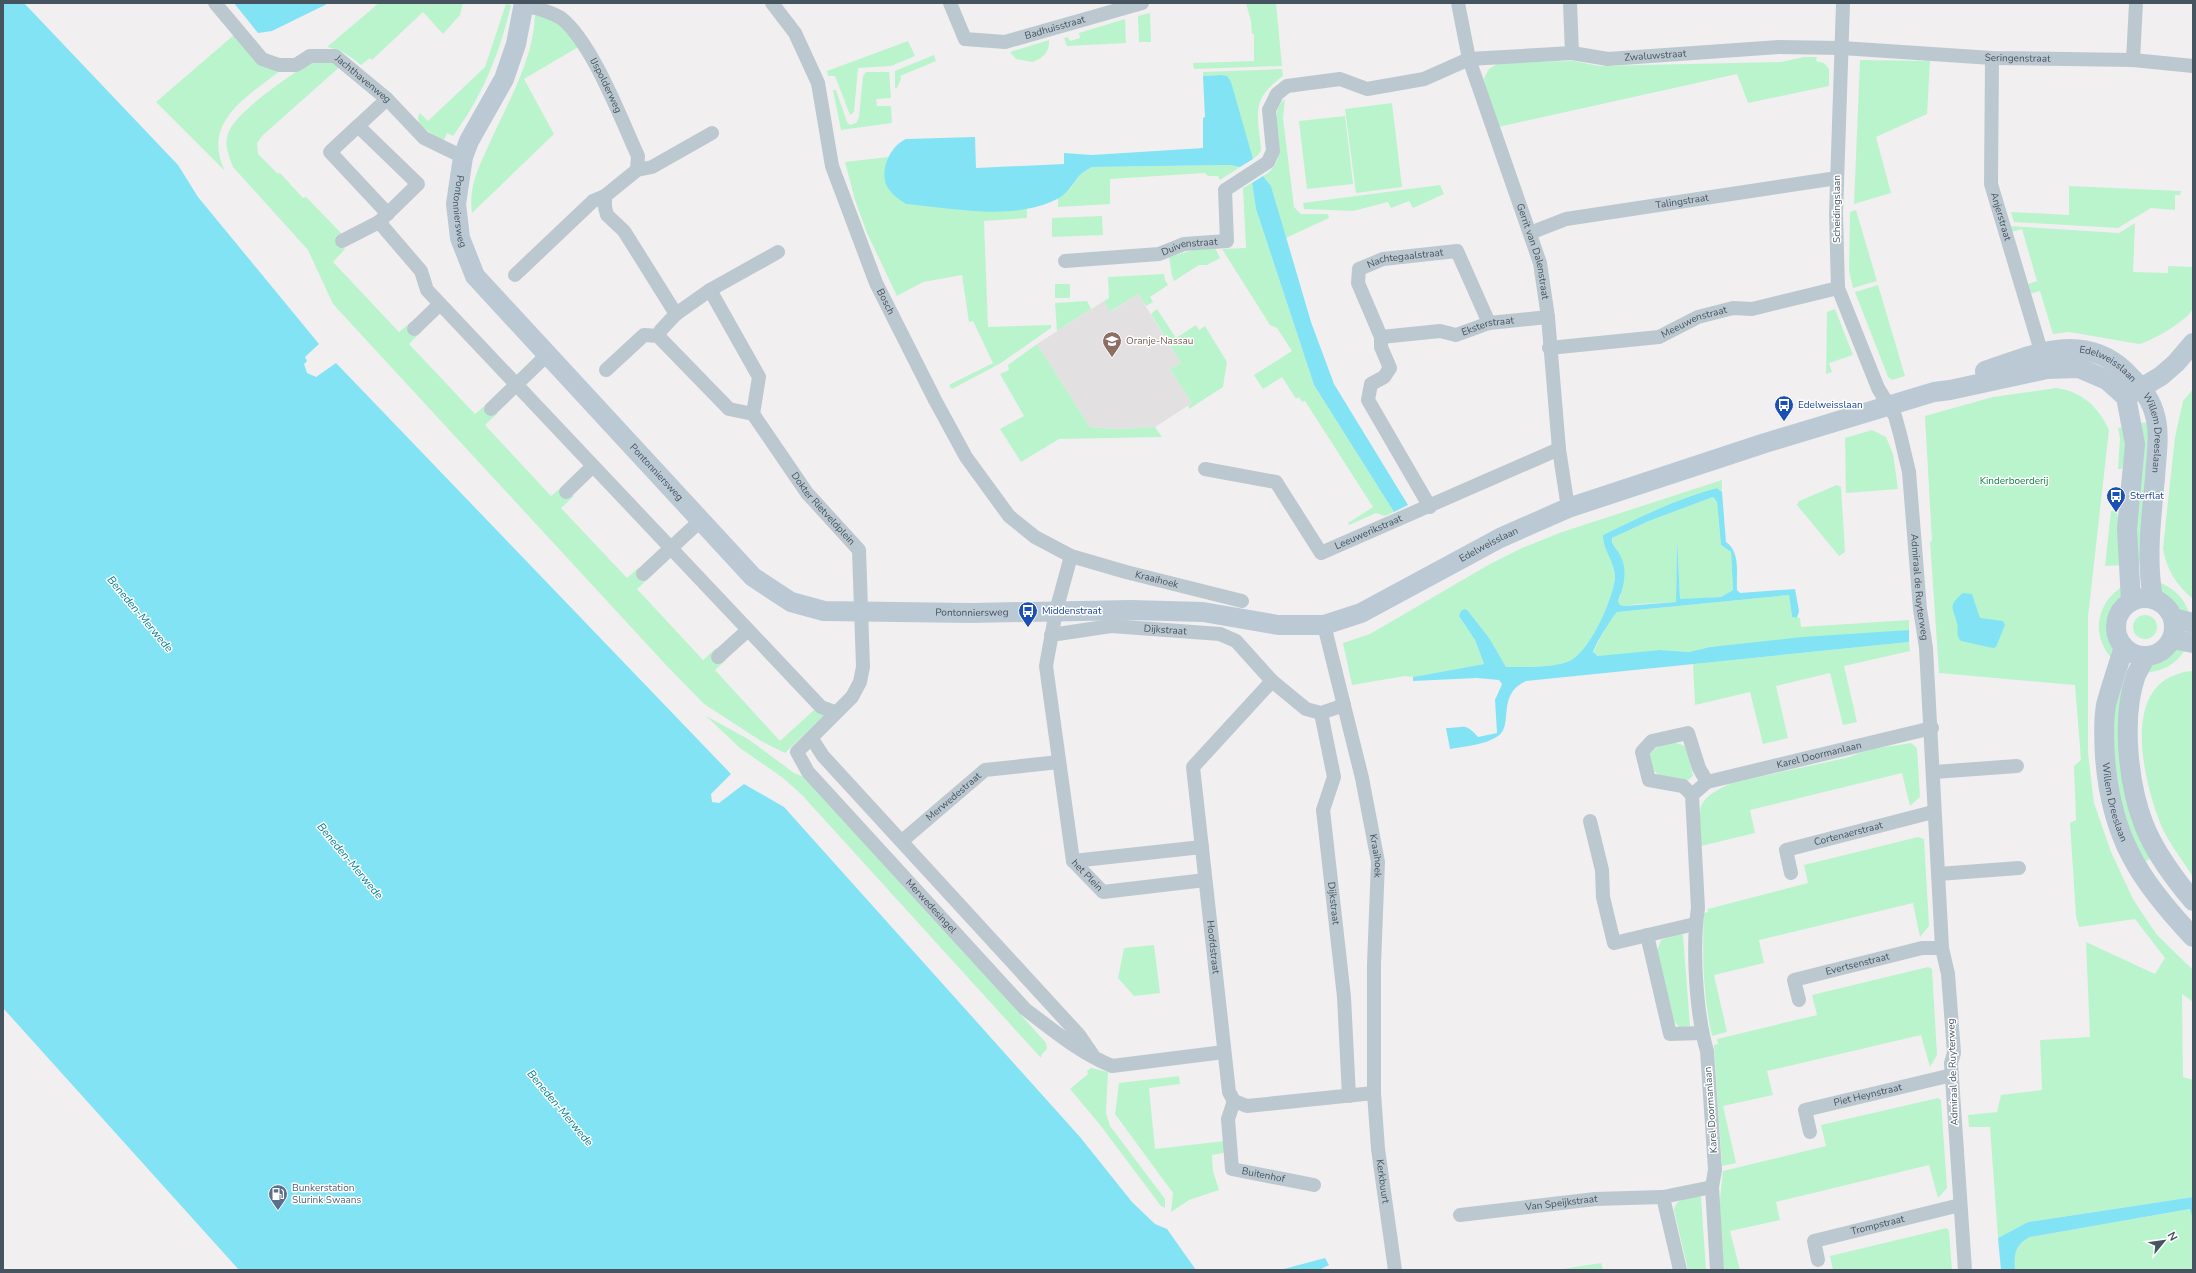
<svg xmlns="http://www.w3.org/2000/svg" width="2196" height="1273" viewBox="0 0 2196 1273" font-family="'Nunito Sans',sans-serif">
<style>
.education{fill:#e3e0e1}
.green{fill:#baf4cd}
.water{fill:#82e3f5;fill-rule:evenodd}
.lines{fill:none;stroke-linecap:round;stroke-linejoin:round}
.street{stroke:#bcc8d0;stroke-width:14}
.secondary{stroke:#bbc9d5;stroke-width:20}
.labels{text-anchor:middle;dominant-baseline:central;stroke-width:3;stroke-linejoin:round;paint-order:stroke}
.street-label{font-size:10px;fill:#45545f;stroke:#fff}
.education-label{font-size:10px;fill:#785e54;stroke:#fff;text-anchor:start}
.transit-label{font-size:10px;fill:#164399;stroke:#fff;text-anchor:start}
.park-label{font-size:10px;fill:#0d8442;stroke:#fff}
.service-label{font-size:10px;fill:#4e5e75;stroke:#fff;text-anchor:start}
.water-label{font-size:11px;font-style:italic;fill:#037f97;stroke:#fff}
</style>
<rect width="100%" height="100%" fill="#f2eff0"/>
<path class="education" d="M1138 294 1181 363 1170 369 1192 403 1155 427 1117 429 1090 427 1037 344 1104 301 1111 312Z"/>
<path class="green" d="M379 3H463L460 15 443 34 423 12 372 60 370 58 361 65C350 56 342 50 327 47Z
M1246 3H1276L1282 66 1194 69 1193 63 1254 61V34H1252L1251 21Z
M506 4 511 5C500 53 482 97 453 136L447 133 444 140 437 138 419 124 418 117 420 113 428 121 485 67Z
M1150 13 1151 42H1139L1138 16Z
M539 15 556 22 580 46 524 79 554 134 472 213C468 185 480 165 491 140 509 100 533 60 535 16Z
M1125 19 1126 43 1067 46 1064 38 1068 37 1070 41 1080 38 1079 33Z
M235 34 281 70C247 97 201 122 225 171L156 102Z
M1049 40C1050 52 1042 59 1032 62L1016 59 1010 52Z
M908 41 915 56 891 66 858 68 854 112 850 115 835 76H828L827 71Z
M934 55 936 61 900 76 901 79 897 88H895V71Z
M1804 57H1817L1816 61 1824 63 1829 69V86L1748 103 1737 74 1498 127 1487 98 1484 78 1489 69 1500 62 1574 61 1599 66 1781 62Z
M317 59 343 64 263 135 257 143 258 154 278 174 280 173 303 198 306 197 343 235 337 240 345 249 333 262 399 332 412 321 422 331 409 344 475 414 488 403 498 413 485 425 551 496 565 484 574 496 561 508 627 578 638 568 648 579 637 589 703 660 716 648 726 660 715 670 780 741 814 710 823 713 824 715 785 753 761 741 704 704 666 665 333 304 308 250 233 167C229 156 224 146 228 134 233 113 297 70 317 59Z
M1860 60 1930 61 1927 114 1876 137 1891 193 1854 204Z
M1282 69 1283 76C1250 100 1258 113 1261 150L1259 154 1253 159 1221 75 1203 76V72Z
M866 72H889L891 98 876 99 877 106H891L892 123 841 130 833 90H836L847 122 850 125 856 123 859 117 863 76Z
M1285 99 1283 118 1294 207 1301 214H1328L1329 218 1286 238 1271 186 1263 176C1298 156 1262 116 1285 99Z
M1392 103 1402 187 1356 193 1345 109Z
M1345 116 1353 184 1307 189 1299 121Z
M888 157 885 181 906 204 998 211 1027 209V218L984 221 988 327 1051 325V328L1001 363 952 389 949 385 993 363 973 321 969 322 962 275 923 282 897 296 867 233 855 200 845 162Z
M1230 165 1240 167 1220 180 1218 176H1208L1205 173 1110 179V204L1058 207V198L1069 190 1081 174 1092 167Z
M1252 183 1256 209 1314 385 1394 512 1385 516 1376 513 1349 525 1348 523 1373 507 1305 401 1302 402 1299 397 1296 399 1282 377 1263 389 1254 375 1292 351 1277 328 1270 325 1222 249 1246 248 1243 188Z
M1440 185 1444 194 1413 208 1409 201 1391 208 1388 202 1353 211 1304 209 1303 203Z
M2069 186 2181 191 2180 195H2175V210L2151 208 2118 228 2014 222 2011 212 2069 215Z
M1856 210 1877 281 1853 288 1849 271 1850 212Z
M1102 216 1103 235 1052 237V218Z
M2135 223 2133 272 2168 273V266L2193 267C2193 278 2196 299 2193 308 2189 320 2150 342 2139 344L2069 332 2053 334 2040 291 2029 294 2026 285 2037 281 2022 229 2011 232 2009 226 2119 233Z
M1215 248 1220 258 1207 265H1199L1174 281 1172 276 1169 257 1197 249Z
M1164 274 1165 280 1168 285 1150 297 1153 302 1146 306 1138 294 1110 312 1104 301 1109 298 1108 277Z
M1055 284H1070V298H1055Z
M1878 285 1905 376 1892 380 1888 377 1855 292Z
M1087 301 1091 309 1057 331 1055 303Z
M1157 309 1176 338 1196 325 1199 330 1205 326 1227 362 1223 387 1189 409 1188 406 1192 403 1170 369 1181 363 1151 314Z
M1835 309 1853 355 1829 363 1832 372 1826 374 1827 312Z
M1037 344 1090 427 1117 429 1155 427 1162 437 1059 439 1021 462 1000 429 1024 416 1000 374 1009 370 1008 365Z
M2056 388C2081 391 2099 407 2109 430L2088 617V753L2094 803 2111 852 2134 901 2157 935 2193 970V1002L2182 994 2183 1077 2193 1080V1197L2028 1222 1998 1238 1990 1127H1969L1968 1115 1997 1112 2001 1095 2042 1090 2040 1040 2090 1037 2086 942 2155 974 2165 958 2135 919 2079 927 2076 916 2070 823 2076 820 2074 766 2081 760 2075 685 1939 673 1930 541 1932 542 1925 416 1993 397Z
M2193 389V599C2177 586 2166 569 2163 548L2175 437 2183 401Z
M2150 422 2143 563 2133 564 2139 423Z
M2128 426 2129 437 2122 469H2118L2120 438 2118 428Z
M1872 430 1886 437 1893 454 1898 489 1846 493 1845 438Z
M1722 480V492L1717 488C1677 498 1640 517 1603 535 1602 550 1616 563 1615 579 1612 600 1589 655 1567 662 1548 668 1525 667 1506 667L1468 611 1459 616 1475 640 1484 664 1413 677 1405 676 1352 685 1343 643 1370 634 1490 564 1522 548 1562 532Z
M1837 485 1841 487 1845 552 1839 556 1797 505 1799 501Z
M1713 497 1717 502 1721 545 1731 552 1733 590 1721 597 1680 600 1677 538 1676 602 1638 604 1625 606 1620 605 1618 601 1621 595 1612 538 1649 521Z
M2111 511H2117L2124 565 2105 566Z
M2158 582C2175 588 2185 599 2190 616 2174 610 2163 599 2158 582Z
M2124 585 2121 598 2111 618V633L2115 648 2113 660C2090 635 2096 603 2124 585Z
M1789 595 1792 617 1800 618 1801 627 1909 620V630L1710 647 1689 652 1660 650 1600 657 1593 652 1612 616 1617 612Z
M2133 627a12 12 0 1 1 24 0a12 12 0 1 1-24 0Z
M1909 642 1910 651 1844 666 1857 722 1843 725 1830 673 1776 686 1788 738 1763 744 1750 692 1695 705 1693 664Z
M2175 650H2185C2175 665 2163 671 2145 673L2151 663Z
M2193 671V877C2182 859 2166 840 2159 820 2145 783 2124 700 2170 677 2178 674 2184 671 2193 671Z
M2119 685 2129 688 2126 703 2155 856 2141 864 2129 839 2108 745Z
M706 716 748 739 794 773 811 780 1046 1043 1047 1049 1042 1054 1041 1058 802 795 783 778 740 748Z
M1672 742 1683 745 1688 751 1693 776 1687 781C1670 772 1651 785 1650 754 1656 746 1662 745 1672 742Z
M1911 743 1917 748 1920 797 1910 806 1902 773 1750 810 1755 833 1701 846C1698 807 1694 800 1732 783L1850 757C1869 747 1891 747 1911 743Z
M1918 837 1924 839 1929 926 1920 937 1913 903 1759 940 1764 963 1714 975 1727 1032 1712 1036C1703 996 1702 954 1704 913L1708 912V909L1808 883 1804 865Z
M1680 934 1683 935 1690 1026 1680 1028 1674 1021 1657 951 1661 940Z
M1154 945 1160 993 1134 996 1118 978 1124 948Z
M1928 967 1932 969 1937 1055 1930 1067 1921 1035 1767 1071 1773 1095 1723 1106 1736 1163 1722 1166 1714 1045 1718 1044 1717 1039 1817 1015 1812 995Z
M1091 1068 1108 1072 1106 1113 1110 1126 1165 1199V1208L1161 1206 1101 1126 1070 1089 1088 1074 1087 1071Z
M1179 1076 1180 1084 1149 1088 1155 1149 1225 1141 1226 1149 1223 1153 1212 1155 1213 1171 1219 1190 1189 1200 1171 1212 1173 1193 1115 1114 1119 1083Z
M1938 1098 1941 1100 1947 1188 1938 1198 1929 1165 1776 1202 1780 1220 1730 1231 1740 1270H1724L1719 1207 1723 1171 1826 1146 1821 1125Z
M1697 1196 1701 1197 1706 1270H1688L1674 1210C1676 1198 1687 1199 1697 1196Z
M2191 1209 2193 1220V1270H2015C2014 1253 2015 1245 2030 1237Z
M1947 1228 1949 1231 1952 1270H1833L1830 1256Z
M1601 1263 1603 1270H1556Z"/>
<path class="water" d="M3 3H24L178 165 198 197 319 344 305 357 307 361 304 364 307 373 316 377 336 363 731 774 711 794 712 802 719 803 744 784 784 807 1080 1137 1132 1202 1155 1224 1167 1229 1196 1270H239L3 1008Z
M234 3H329L272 31 258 33Z
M1221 75 1227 76 1231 82 1253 159 1240 167 1230 165 1092 167C1088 169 1083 172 1080 175 1073 183 1069 192 1059 198 1014 222 954 208 906 204 898 199 887 191 885 181 882 165 891 146 906 139L975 137 976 168 1064 164V153L1092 155 1203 148V118L1205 117 1203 76Z
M1263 176 1271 186 1311 322 1334 384 1408 505 1394 512 1314 385 1256 209 1252 183Z
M1717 488 1722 492 1726 542C1741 552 1736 574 1737 590L1740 593 1795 589 1799 611 1797 618 1792 617 1789 595 1617 612C1613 615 1594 647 1593 652L1598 656 1660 650 1689 652 1710 647 1803 637 1909 630V642L1526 681C1496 694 1514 726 1498 736 1485 745 1466 746 1450 749L1446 728C1466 728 1464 722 1478 737L1497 733 1495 700 1502 684 1499 680 1477 678 1413 681V677L1484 664 1475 640 1459 616 1461 611 1465 609 1468 611 1489 638 1506 667C1525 667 1548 668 1567 662 1589 655 1612 600 1615 579 1616 563 1602 550 1603 535 1640 517 1678 498 1717 488ZM1713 497 1717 502 1721 545 1731 552 1733 590 1721 597 1680 599 1677 537 1676 602 1625 606 1620 605 1618 601C1624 587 1628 569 1620 555 1617 549 1611 545 1612 538L1649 521Z
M1963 593 1972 594 1980 618 2003 621 2005 625 1996 647 1993 648 1961 641C1955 634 1959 631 1957 623 1954 608 1946 607 1963 593Z
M2193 1197V1220L2190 1209 2030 1237C2015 1245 2014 1253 2015 1270H2001L1998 1238 2028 1222Z
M1325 1258 1329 1265 1319 1270H1280Z"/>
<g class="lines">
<g class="street">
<path id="s1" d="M215 3 262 59 279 65H296L310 56H335L387 99 424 138 463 157"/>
<path id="s2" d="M772 3 795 33 818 83 832 166 876 283 935 400 966 457 1009 516 1035 537 1071 556 1126 572 1242 601"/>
<path id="s3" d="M950 3 965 39 1005 42 1142 3"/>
<path id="s4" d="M1458 3 1469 59 1540 263 1548 317 1559 449 1568 508"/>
<path d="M1570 3 1572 53"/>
<path id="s5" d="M1843 3 1836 214 1838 288 1878 388 1895 416 1900 434 1909 472 1920 609 1926 648 1942 948 1948 974 1954 1053 1951 1063 1965 1270"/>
<path id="s6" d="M524 5C536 8 550 11 561 18 592 42 621 119 638 156L637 170"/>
<path id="s7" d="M1992 58 1991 184 2044 361"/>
<path d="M2133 60 2136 3"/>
<path d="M358 126 387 99"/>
<path d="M605 196V207L607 215 624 231 676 314 661 330 658 336"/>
<path d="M388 214 330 152 358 126 418 184 379 222 421 271 427 290 821 707 835 712"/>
<path id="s8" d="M1530 233 1566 219 1837 178"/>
<path d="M342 241 379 222"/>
<path id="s9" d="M1065 261 1159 254 1184 244 1227 241 1225 190 1268 162 1273 151 1269 110 1277 94 1287 86 1340 79 1367 89 1424 79 1469 59 1572 53 1608 59 1779 47 1842 48 1992 58 2133 60 2193 66"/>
<path d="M515 275 593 201 605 196 637 170 652 167 712 133"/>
<path d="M710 290 759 377 753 414"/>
<path d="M676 314 710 290 778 252"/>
<path d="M414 329 440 304"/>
<path id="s10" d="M1381 337 1440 331 1456 335 1489 323 1548 317"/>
<path id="s11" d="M1549 348 1659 337 1698 317 1733 308 1752 309 1838 288"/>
<path id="s12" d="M606 370 644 335 658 336 729 409 753 414 807 493 859 550 863 667 860 682 852 697 797 752 808 772 1025 1009C1053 1030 1080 1053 1112 1066L1224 1052"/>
<path d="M491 409 547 355"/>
<path id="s13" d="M1205 469 1276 482 1321 553 1559 449"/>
<path d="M566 492 593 466"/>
<path id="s14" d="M1430 507 1368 400 1371 384 1384 377 1390 368 1381 347V337L1358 283 1359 269 1383 259 1457 251 1489 323"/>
<path d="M1071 556 1056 611 1046 666 1073 861"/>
<path d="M643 574 700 521"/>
<path id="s15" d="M1324 625 1362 778 1378 862 1374 964V1093L1378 1149 1395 1270"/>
<path id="s16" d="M1051 635 1111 626 1220 634 1236 641 1272 681 1306 709 1321 713 1344 705"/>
<path d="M718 657 748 630"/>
<path id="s17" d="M1272 681 1193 767 1229 1092 1234 1101 1247 1106 1374 1093"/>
<path id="s18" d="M1321 713 1334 777 1323 810 1344 997 1349 1096"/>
<path d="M812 739 823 756 1079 1035 1092 1054"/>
<path d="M1934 772 2017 766"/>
<path d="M1692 795 1683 786 1649 780 1642 752 1652 741 1688 733 1699 768 1707 782"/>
<path d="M1590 821 1602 870 1603 897 1614 943 1695 924"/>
<path id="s19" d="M902 841 985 770 1059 762"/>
<path id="s20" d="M1202 847 1073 861 1103 892 1205 880"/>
<path id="s21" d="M1791 873 1786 850 1933 812"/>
<path d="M1938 874 2019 868"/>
<path d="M1647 935 1670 1034 1702 1033"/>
<path id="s22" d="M1799 1000 1794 980 1922 948H1942"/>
<path id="s23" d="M1234 1101 1228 1119 1232 1169 1314 1185"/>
<path id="s24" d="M1810 1132 1805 1110 1952 1075"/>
<path id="s25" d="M1460 1215 1595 1199 1663 1197"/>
<path id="s26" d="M1818 1260 1814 1241 1960 1205"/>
<path d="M1680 1270 1663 1197 1712 1187"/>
<path id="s27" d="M1717 1270 1712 1187 1715 1170 1707 1051C1696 1014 1692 947 1698 908L1692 795 1707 782 1932 728"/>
</g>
<g class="secondary">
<path id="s28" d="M524 3 516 44 504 79 469 141 463 157 456 204 460 238 475 276 753 577 791 602 824 611 971 613 1131 610 1203 612 1278 625H1324L1361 613 1500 538 1568 508 1765 443 1934 392 1950 390 2047 369 2079 368 2107 380 2126 397"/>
<path id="s29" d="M1985 371C2032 355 2082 331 2125 371 2137 383 2149 395 2154 412 2161 433 2156 457 2155 478 2151 519 2146 559 2153 599"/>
<path d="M2131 394 2161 376 2176 363 2193 343"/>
<path d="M2126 397 2135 444 2127 529 2131 601"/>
<circle cx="2145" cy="627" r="29"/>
<path d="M2173 618 2193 623"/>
<path d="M2172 639 2193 643"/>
<path id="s30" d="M2124 647C2118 666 2111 686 2106 705 2103 722 2104 740 2105 757 2111 837 2139 880 2193 937"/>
<path d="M2146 656C2143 662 2139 669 2136 675 2121 717 2128 784 2144 825 2155 853 2174 878 2193 901"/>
</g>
</g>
<defs>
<g id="school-pin" transform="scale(1)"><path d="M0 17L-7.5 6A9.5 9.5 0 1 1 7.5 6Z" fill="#8d6e63" stroke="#fff"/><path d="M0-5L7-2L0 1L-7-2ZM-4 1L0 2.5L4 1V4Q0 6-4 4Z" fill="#fff"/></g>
<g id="bus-pin" transform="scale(1)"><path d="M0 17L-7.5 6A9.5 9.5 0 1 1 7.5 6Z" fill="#1a4fb4" stroke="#fff"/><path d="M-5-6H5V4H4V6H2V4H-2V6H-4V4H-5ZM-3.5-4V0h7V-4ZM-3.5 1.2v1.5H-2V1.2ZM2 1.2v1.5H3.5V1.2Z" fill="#fff"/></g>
<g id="fuel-pin" transform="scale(1)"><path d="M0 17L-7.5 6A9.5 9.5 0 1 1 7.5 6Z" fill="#5c6f8a" stroke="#fff"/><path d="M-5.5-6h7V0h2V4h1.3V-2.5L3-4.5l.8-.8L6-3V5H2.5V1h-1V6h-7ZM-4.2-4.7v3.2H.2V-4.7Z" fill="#fff"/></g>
</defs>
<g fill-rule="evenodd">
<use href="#school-pin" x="1112" y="341"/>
<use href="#bus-pin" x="1784" y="405"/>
<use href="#bus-pin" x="2116" y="496"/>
<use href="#bus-pin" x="1028" y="611"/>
<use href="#fuel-pin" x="278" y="1194"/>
</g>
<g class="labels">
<g class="street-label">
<text stroke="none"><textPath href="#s3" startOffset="131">Badhuisstraat</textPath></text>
<text stroke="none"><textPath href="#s9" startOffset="727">Zwaluwstraat</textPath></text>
<text stroke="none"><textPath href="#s9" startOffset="1090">Seringenstraat</textPath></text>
<text stroke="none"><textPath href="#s1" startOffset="186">Jachthavenweg</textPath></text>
<text stroke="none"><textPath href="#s6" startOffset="121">IJspolderweg</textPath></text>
<text stroke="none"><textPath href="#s8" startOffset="156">Talingstraat</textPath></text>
<text transform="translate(1837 209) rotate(-90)">Scheidingslaan</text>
<text stroke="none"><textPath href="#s28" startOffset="222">Pontonniersweg</textPath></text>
<text stroke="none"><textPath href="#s7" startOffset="160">Anjerstraat</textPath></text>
<text stroke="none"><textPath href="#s9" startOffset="126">Duivenstraat</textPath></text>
<text stroke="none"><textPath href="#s4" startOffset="260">Gerrit van Dalenstraat</textPath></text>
<text stroke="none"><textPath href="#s14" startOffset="319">Nachtegaalstraat</textPath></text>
<text stroke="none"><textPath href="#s2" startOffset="323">Bosch</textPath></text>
<text stroke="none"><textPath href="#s11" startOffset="149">Meeuwenstraat</textPath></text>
<text stroke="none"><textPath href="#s10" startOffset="109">Eksterstraat</textPath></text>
<text stroke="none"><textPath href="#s29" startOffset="130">Edelweisslaan</textPath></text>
<text stroke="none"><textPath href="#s29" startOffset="220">Willem Dreeslaan</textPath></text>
<text stroke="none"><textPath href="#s28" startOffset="557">Pontonniersweg</textPath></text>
<text stroke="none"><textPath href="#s12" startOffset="310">Dokter Rietveldplein</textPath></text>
<text stroke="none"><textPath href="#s13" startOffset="208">Leeuwerikstraat</textPath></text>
<text stroke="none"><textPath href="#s28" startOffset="1464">Edelweisslaan</textPath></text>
<text stroke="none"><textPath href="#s2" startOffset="734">Kraaihoek</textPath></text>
<text stroke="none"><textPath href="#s5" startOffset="599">Admiraal de Ruyterweg</textPath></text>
<text stroke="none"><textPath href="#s28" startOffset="927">Pontonniersweg</textPath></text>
<text stroke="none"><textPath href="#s16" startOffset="115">Dijkstraat</textPath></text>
<text stroke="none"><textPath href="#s27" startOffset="612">Karel Doormanlaan</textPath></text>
<text stroke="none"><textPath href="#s19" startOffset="68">Merwedestraat</textPath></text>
<text stroke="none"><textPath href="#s30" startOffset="159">Willem Dreeslaan</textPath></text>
<text stroke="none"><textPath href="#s21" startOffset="88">Cortenaerstraat</textPath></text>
<text stroke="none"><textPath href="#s15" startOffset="237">Kraaihoek</textPath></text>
<text stroke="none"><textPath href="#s20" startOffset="150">het Plein</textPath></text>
<text stroke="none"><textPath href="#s18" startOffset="194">Dijkstraat</textPath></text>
<text stroke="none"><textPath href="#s12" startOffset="797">Merwedesingel</textPath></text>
<text stroke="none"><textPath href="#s17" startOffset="298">Hoofdstraat</textPath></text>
<text stroke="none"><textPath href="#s22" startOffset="86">Evertsenstraat</textPath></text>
<text transform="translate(1953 1072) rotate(-92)">Admiraal de Ruyterweg</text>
<text stroke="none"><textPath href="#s24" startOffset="87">Piet Heynstraat</textPath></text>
<text transform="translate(1711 1110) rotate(-94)">Karel Doormanlaan</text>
<text stroke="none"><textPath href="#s23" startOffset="101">Buitenhof</textPath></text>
<text stroke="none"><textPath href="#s15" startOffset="563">Kerkbuurt</textPath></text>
<text stroke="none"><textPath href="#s25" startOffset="102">Van Speijkstraat</textPath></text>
<text stroke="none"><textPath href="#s26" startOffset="85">Trompstraat</textPath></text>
</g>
<g class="education-label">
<text x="1126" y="341">Oranje-Nassau</text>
</g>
<g class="transit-label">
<text x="1798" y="405">Edelweisslaan</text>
<text x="2130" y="496">Sterflat</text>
<text x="1042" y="611">Middenstraat</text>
</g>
<g class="park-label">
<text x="2014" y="481">Kinderboerderij</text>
</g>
<g class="service-label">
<text x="292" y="1188">Bunkerstation<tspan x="292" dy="12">Slurink Swaans</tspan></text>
</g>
<g class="water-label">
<text transform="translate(140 614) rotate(50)">Beneden-Merwede</text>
<text transform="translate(350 861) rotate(50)">Beneden-Merwede</text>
<text transform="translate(560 1108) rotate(50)">Beneden-Merwede</text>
</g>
</g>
<rect width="2196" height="1273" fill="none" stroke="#45545f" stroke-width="8"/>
<g transform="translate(2164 1241) rotate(61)" stroke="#ffffff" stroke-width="3" paint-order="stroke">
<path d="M0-3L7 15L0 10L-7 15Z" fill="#45545f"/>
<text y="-6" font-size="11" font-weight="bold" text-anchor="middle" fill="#45545f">N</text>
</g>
</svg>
